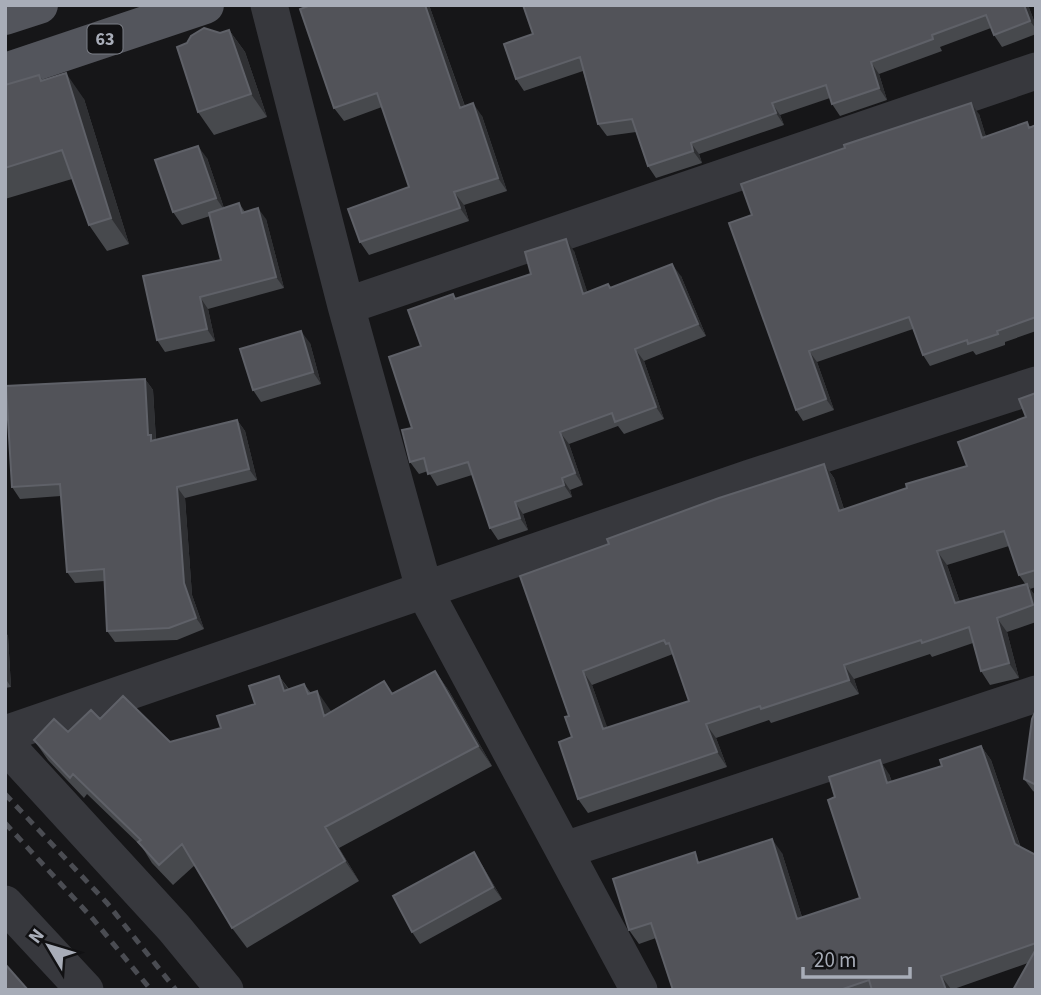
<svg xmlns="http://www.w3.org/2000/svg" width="1041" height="995" viewBox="0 0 1041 995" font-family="'Source Sans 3',sans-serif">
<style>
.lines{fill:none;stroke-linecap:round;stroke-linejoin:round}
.street{stroke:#37383d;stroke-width:37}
.primary{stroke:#53555c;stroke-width:38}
.rail{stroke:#4a4c52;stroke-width:5;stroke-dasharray:9 7;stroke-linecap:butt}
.wall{fill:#47494d;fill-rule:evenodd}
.shaded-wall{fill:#2f3033}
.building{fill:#525359;stroke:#5f6168;stroke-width:2;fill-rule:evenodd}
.labels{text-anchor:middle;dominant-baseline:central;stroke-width:6;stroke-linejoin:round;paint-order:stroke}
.shield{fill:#111113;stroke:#7b7e86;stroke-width:2}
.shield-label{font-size:18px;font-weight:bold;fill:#a8adb8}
</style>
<rect width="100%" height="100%" fill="#161618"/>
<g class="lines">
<path class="street" d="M269 5 346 306 425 592 639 990
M346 306 1036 71
M5 734 750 478 1036 385
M5 744 174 928 225 990
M565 850 1036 694
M5 904 85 990"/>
<path class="primary" d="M5 16 39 5
M5 72 205 5"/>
<path class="rail" d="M5 794 107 903 176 990
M5 823 93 919 151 990"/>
</g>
<path class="wall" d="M429 5 465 106 482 116 507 191 464 205 469 221 369 255 360 242 409 187 382 107 344 121 334 108Z
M1028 5 1036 26V34L1002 47 994 35 991 28 940 47 942 51 879 74 887 100 840 116 832 104 830 98 780 115 784 125 699 154 702 163 656 178 648 166 636 132 607 136 598 124 583 71 524 91 516 79 533 34Z
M229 30 245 52 267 117 214 135 198 112 220 33Z
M39 75 43 80 84 99 129 244 107 251 89 225 72 179 5 199V85Z
M979 114 986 137 1036 125V331L1005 342V345L976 355 973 351 930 366 923 355 913 329 817 362 834 410 803 421 796 410 752 215Z
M207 158 224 208 239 203 245 212 266 219 284 288 208 309 215 341 165 352 157 340 221 260 210 216 182 225 173 212Z
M574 251 587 292 608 284 611 288 681 276 706 336 644 361 664 419 624 434 618 426 569 444 583 485 570 490 572 497 523 514 528 530 498 540 490 528 472 475 437 486 428 471 419 474 410 462 412 428 421 346 457 299 531 274Z
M310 343 321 384 261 402 253 390Z
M145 379 153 390 156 440 237 420 245 431 257 480 185 498 192 595 204 629 177 640 115 642 107 631 105 581 75 583 67 572 61 496 20 499 12 487Z
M1036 393V587L1030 589 1036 597V622L1007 632 1019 678 990 685 981 671 973 643 932 657 930 654 854 679 859 694 771 723 769 720 716 738 727 767 588 813 578 799 569 716 609 544 824 464 834 478 844 509 907 488 967 466 1026 417ZM1009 546 1019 575 1026 585 960 602 947 565ZM673 654 689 701 607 728 592 685Z
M5 631 8 636 11 687 5 688Z
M435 671 449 691 492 766 339 848 359 881 247 948 232 928 195 865 173 885 152 863 142 847 87 794 84 798 48 760 34 740 68 732 100 719 170 742 221 728 255 704 279 676 289 689 304 684 311 693 331 712 392 694Z
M1036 710V793L1033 791 1024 779Z
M981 746 991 760 1021 848 1036 855V990L1028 963 951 990H673L656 938 639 944 629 930 702 862 782 853 802 917 860 898 835 797 889 774 892 782 942 766Z
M482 865 502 899 420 944 412 932Z"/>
<path class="shaded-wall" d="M425 5H429L470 121 460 108Z
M1024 5H1028L1036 26V29L1030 21Z
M229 30 245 52 267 117 251 94Z
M871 62 879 74 887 100 879 88Z
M66 73 84 99 129 244 111 218Z
M473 103 482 116 507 191 498 178Z
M772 103 780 115 784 125 776 113Z
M971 103 979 114 990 149 982 138Z
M691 143 699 154 702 163 693 151Z
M198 146 207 158 225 211 216 198Z
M454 192 464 205 469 221 460 208Z
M258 208 266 219 284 288 276 277Z
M566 239 574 251 592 306 583 294Z
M672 264 681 276 706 336 698 324Z
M200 297 208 309 215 341 207 329Z
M301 331 310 343 321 384 313 372Z
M635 349 644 361 664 419 656 407Z
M809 351 817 362 834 410 826 399Z
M145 379 153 390 156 442 159 452 148 435Z
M237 420 245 431 257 480 249 469Z
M560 432 569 444 583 485 575 473Z
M824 464 834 478 849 525 839 511Z
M562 478 570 490 572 497 564 485Z
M177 487 185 498 192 595 204 629 196 618 184 583Z
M515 502 523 514 528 530 520 518Z
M937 551 947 565 965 617 955 603Z
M1027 584 1036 597V609L1033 605Z
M997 618 1007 632 1019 678 1009 663Z
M5 631 8 636 11 687 5 678Z
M844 665 854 679 859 694 849 680Z
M435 671 449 691 492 766 478 746Z
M583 671 592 685 613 743 603 729Z
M279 676 293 696 284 691Z
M317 691 331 711 338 736 324 716Z
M706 724 716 738 727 767 717 752Z
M981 746 991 760 1024 858 1015 844Z
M880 760 889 774 897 797 887 783Z
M325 827 339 848 359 881 345 861Z
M772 839 782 853 807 933 797 919Z
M474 852 482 865 502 899 493 887Z
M941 976 951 989 946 990Z"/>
<path class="building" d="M311 5H425L460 108 473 103 498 178 454 192 460 208 360 242 348 209 409 187 377 93 334 108 300 9Z
M523 5H1024L1030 21 994 35 986 15 932 35 933 39 871 62 879 88 832 104 826 85 772 103 776 113 691 143 693 151 648 166 632 119 598 124 580 57 516 79 504 44 533 34Z
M204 28 220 33 229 30 251 94 198 112 177 47 187 43 191 36Z
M66 73 111 218 89 225 62 150 5 168V85L39 75 41 81Z
M971 103 982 138 1027 122 1029 128 1036 125V317L997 331 998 334 968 344 967 340 923 355 909 317 809 351 826 399 796 410 729 223 752 215 741 184 845 148 844 145Z
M198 146 216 198 173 212 155 160Z
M239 203 242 213 258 208 276 277 200 297 207 329 157 340 143 276 221 260 209 213Z
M566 239 583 294 608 284 610 288 672 264 698 324 635 349 656 407 615 422 612 413 560 432 575 473 562 478 564 485 515 502 520 518 490 528 468 462 428 474 424 458 410 462 402 430 412 428 389 357 421 346 408 310 453 294 455 299 531 274 525 252Z
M301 331 313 372 253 390 240 349Z
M145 379 148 435H151V441L237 420 249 469 177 487 184 583 196 618 169 628 107 631 104 569 67 572 60 484 12 487 6 386Z
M1036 393V570L1019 575 1004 531 937 551 955 603 1027 584 1033 605 997 618 1009 663 981 671 969 627 922 643 921 640 844 665 849 680 761 709 760 706 706 724 717 752 578 799 559 742 572 737 565 717 569 716 520 576 609 544 607 539 719 498 824 464 839 511 907 488 906 484 967 466 958 442 1026 417 1019 399ZM664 640 666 644 669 643 689 701 603 729 583 671Z
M435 671 478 746 325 827 345 861 232 928 182 844 159 865 138 842 141 840 73 774 70 778 34 740 54 719 68 732 91 710 100 719 123 696 170 742 221 728 217 716 255 704 249 686 279 676 284 691 304 684 308 694 317 691 324 716 384 681 392 694Z
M1036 710V785L1024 779 1032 719Z
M981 746 1015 844 1036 855V943L941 976 946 990H872L869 980 840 990H673L651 923 629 930 613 879 695 852 698 863 772 839 797 919 860 898 828 800 835 797 829 777 880 760 887 783 942 766 940 760Z
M474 852 493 887 412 932 393 896Z
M1036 949V990H1013Z
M5 964 28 990H5Z"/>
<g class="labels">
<rect class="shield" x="87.5" y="24.5" width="35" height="29" rx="5"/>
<g class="shield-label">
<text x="105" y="39">63</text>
</g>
</g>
<rect width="1041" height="995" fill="none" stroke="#a8adb8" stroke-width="14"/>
<g transform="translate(49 946) rotate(308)" stroke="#111113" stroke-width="5" paint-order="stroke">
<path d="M0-5L12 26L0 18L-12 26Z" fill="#a8adb8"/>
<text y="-10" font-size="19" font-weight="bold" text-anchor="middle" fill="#a8adb8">N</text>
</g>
<path d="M803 967v10h107v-10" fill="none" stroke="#a8adb8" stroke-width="3.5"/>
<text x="814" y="967" font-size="21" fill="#a8adb8" stroke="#111113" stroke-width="5" paint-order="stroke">20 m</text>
</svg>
